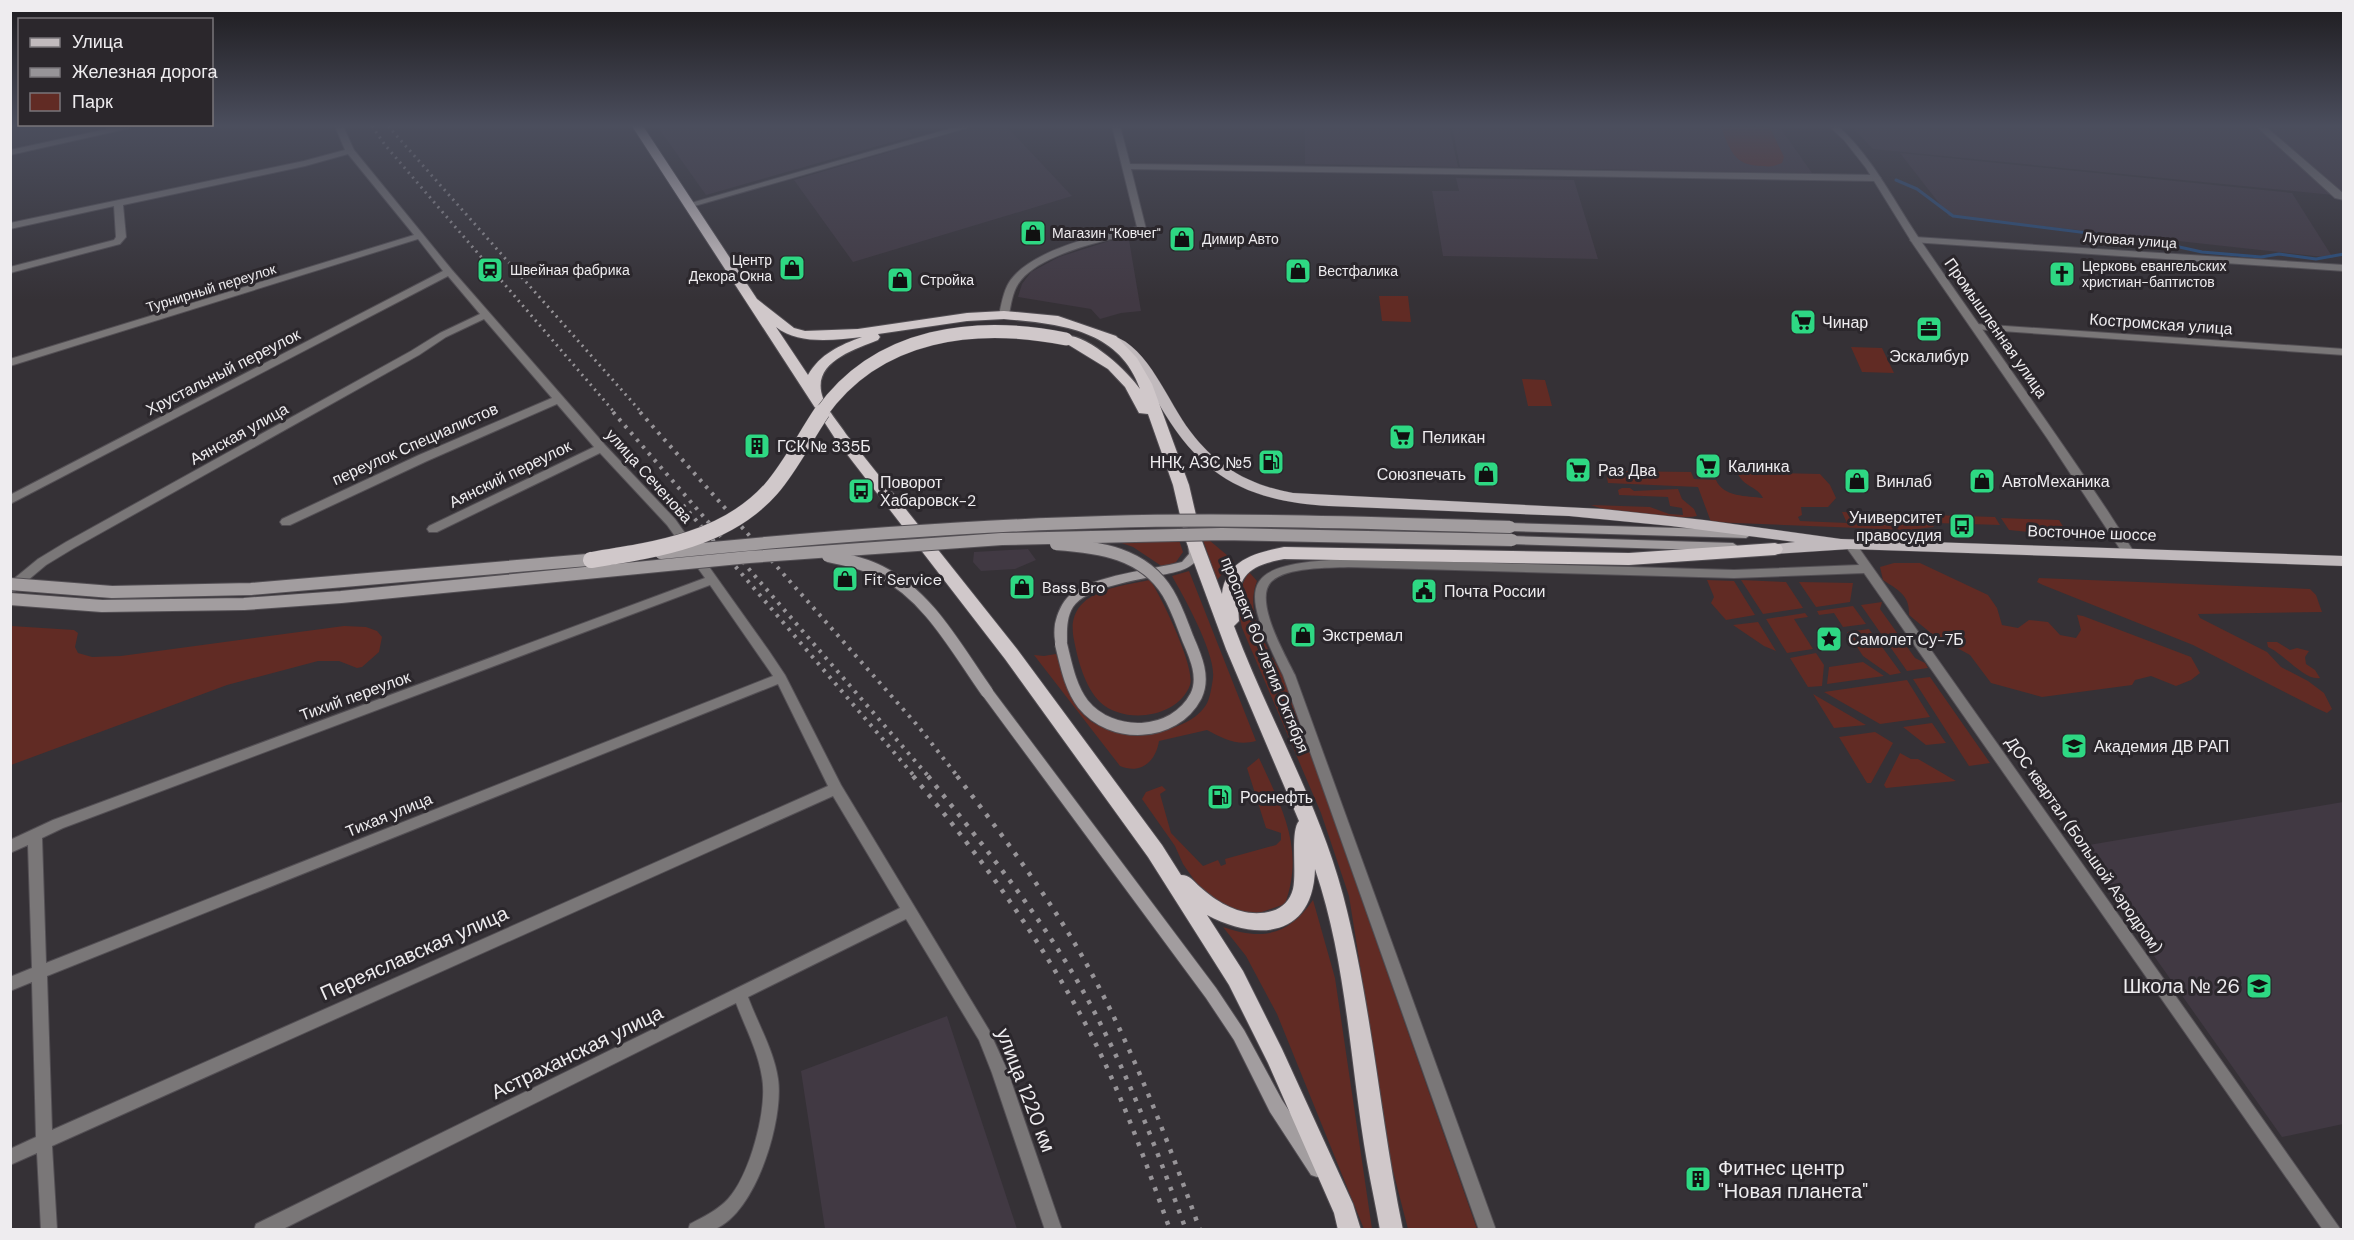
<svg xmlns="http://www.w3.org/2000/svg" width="2354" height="1240" viewBox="0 0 2354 1240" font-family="'DM Sans',sans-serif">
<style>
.built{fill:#413943}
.green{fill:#612b24}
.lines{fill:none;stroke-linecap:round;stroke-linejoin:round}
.stream{stroke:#284e7e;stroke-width:3}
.minor-casing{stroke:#534f54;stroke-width:2}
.tertiary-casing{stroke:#534f54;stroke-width:2}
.secondary-casing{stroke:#534f54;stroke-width:2}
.primary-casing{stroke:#534f54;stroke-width:1}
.trunk-casing{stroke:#534f54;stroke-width:2}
.minor{fill:#7a7778;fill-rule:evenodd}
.tertiary{fill:#7a7778;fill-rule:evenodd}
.secondary{fill:#a29d9f;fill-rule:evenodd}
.primary{fill:#c1babd;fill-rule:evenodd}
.trunk{fill:#d0c8ca;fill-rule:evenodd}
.rail-far2{stroke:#979498;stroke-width:3;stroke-dasharray:2 4.5;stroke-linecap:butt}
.rail-far1{stroke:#979498;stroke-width:4;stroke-dasharray:3 6;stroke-linecap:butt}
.rail{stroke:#979498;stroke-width:4.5;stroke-dasharray:4 8;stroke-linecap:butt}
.secondary-bridge-casing{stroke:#534f54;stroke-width:14;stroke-linecap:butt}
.trunk-bridge-far1-casing{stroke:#534f54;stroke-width:14;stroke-linecap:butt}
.trunk-bridge-casing{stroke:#534f54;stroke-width:17;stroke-linecap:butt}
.secondary-bridge{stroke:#a29d9f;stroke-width:12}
.trunk-bridge-far1{stroke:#d0c8ca;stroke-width:13}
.trunk-bridge{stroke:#d0c8ca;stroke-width:16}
.labels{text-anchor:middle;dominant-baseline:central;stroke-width:6;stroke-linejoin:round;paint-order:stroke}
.far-poi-label{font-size:14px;fill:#eeecef;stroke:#2b272c;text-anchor:start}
.far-street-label{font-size:14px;fill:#eeecef;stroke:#2b272c}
.poi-label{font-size:16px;fill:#eeecef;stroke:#2b272c;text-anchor:start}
.street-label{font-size:16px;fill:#eeecef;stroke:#2b272c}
.near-street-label{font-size:20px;fill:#eeecef;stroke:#2b272c}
.near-poi-label{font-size:20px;fill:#eeecef;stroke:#2b272c;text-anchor:end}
</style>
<rect width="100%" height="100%" fill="#353136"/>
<path class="built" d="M657 126H905L913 136 706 195Z
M977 126H1006L1072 196 853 262 794 180Z
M1305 126H1449L1458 167 1305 164Z
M1452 126H1779L1812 173 1460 167Z
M1851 126H2343V196L1873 149Z
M1900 153 2292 193 2333 258 1949 216Z
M1456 178 1574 180 1598 259 1443 256 1432 191H1459Z
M1129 240 1141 311 1121 313 1100 319 1091 309 1018 297 1022 284 1031 272 1059 257 1109 241Z
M1028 549 1036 560 1015 569 981 571 973 562 974 552Z
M2343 802V1124L2282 1137 2077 847Z
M947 1016 1017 1229H825L801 1071Z"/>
<path class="green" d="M1720 126H1769L1784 157 1782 163C1775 166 1771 167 1763 166 1733 166 1731 150 1720 126Z
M1379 296H1408L1411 322 1382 321Z
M1851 347 1882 348 1894 373 1862 372Z
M1522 379 1545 380 1552 406H1528Z
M1608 471 1691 472 1694 479 1716 480C1723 497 1747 496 1763 498 1758 487 1743 486 1738 474L1741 472 1820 474 1830 485 1836 498 1828 507H1801L1802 515 1798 517 1800 521 1847 523 1842 512 1885 513 1932 524 1934 527 1908 530 1711 522 1698 487 1608 483 1606 473Z
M1622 488H1630L1634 491 1678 489 1682 499 1694 509 1697 516C1674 521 1613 514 1591 505L1650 507 1669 514 1683 515 1682 508 1670 506 1668 497 1619 495 1618 490Z
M1897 514 1995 517 2000 525 1936 523Z
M2001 518 2059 520 2069 536 2009 530Z
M1110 539 1179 540 1183 552 1176 562 1163 567 1133 547Z
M1203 540H1209L1234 561 1217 580Z
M1894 563H1920L1988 595 1997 608 2002 625 2018 628 2029 620 2048 622 2060 635 2076 638 2081 630 2077 615 2083 616 2191 657 2200 673 2191 680 2176 686 2151 676 2135 680 2132 685 2042 697 1991 683 1970 655 1932 634 1909 615C1910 595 1898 590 1883 580L1880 567Z
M1189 571 1256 741C1237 746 1224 739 1207 730L1159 741C1156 761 1141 775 1120 766L1034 655 1044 656 1056 654C1063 673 1068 697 1082 713 1107 744 1185 738 1206 705 1210 699 1212 685 1213 678 1216 654 1184 597 1172 576Z
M1249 572 1257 581C1244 614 1267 647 1283 676L1477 1229H1408L1392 1167 1349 896 1321 813 1242 628C1237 606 1237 591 1249 572Z
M2039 578 2310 589 2316 595 2322 612 2198 614 2200 618 2267 652 2281 667 2308 681 2324 693 2332 709 2327 713 2316 708 2193 645 2043 585 2037 582Z
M1150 580C1161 596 1196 668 1190 685 1178 718 1124 725 1100 702 1085 687 1078 661 1074 640 1064 592 1115 587 1150 580Z
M1707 580 1734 581 1755 615 1726 620 1711 603 1714 597Z
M1741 580 1786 582 1803 608 1763 614Z
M1799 582 1853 583 1850 602 1816 607Z
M1882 602 1880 609 1915 658 1925 663 1928 668 1907 671 1861 605Z
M1853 606 1866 624 1843 627 1834 613 1819 615 1817 611Z
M1805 613 1808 617 1794 619 1813 649 1787 653 1766 619Z
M1758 622 1776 651 1764 646 1733 625Z
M11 626 74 630 78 633 75 647 78 653 92 657 121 656 344 626 366 627 377 631 382 637 379 652 362 667 357 668 339 661H318L227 685 11 765Z
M1869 629 1901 673 1890 675 1863 656 1847 632Z
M2267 642H2277L2290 650 2297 648 2309 651 2305 657 2306 664 2315 670 2320 678C2305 681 2284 654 2268 647Z
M1816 653 1824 665 1822 686 1808 687 1790 658Z
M1863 662 1884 676 1827 684 1829 667Z
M1930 677 1990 763 1969 766 1913 679Z
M1907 680 1930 717 1880 724 1824 692Z
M1813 694 1866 725 1834 728Z
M1932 723 1946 743 1926 745 1903 727Z
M1875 732 1893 743 1871 783H1867L1839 737Z
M1900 753 1911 759H1918L1956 781 1886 788 1884 785Z
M1259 758C1282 808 1305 849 1285 904L1253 915 1237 912 1215 900 1197 884 1183 864 1175 846 1142 799 1146 792 1162 786 1166 790 1160 794 1171 833 1203 866 1218 860 1221 866 1226 864 1225 859 1276 845 1281 840V833L1266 828 1247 768Z
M1313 900 1335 978 1372 1229H1364L1277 1014 1246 956 1223 927C1263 941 1289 935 1313 900Z"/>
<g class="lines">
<path class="stream" d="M1896 180 1917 189 1953 216 2152 241 2202 252 2261 257 2279 254 2316 259 2344 254"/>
<g class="minor-casing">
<path id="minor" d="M121 126H139L10 155V150Z
M335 126H343L354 150 452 270 605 445 675 519 769 651 785 675 841 785 989 1030 1008 1072 1062 1230H1045L992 1073 979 1040 906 919 748 997C758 1024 774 1051 778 1079 784 1119 756 1213 715 1229 708 1231 696 1230 688 1230L690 1224C703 1217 718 1210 728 1199 750 1175 768 1108 762 1077 758 1051 745 1027 736 1003L281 1230H254L256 1224 900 908 833 796 52 1146 57 1230H41L37 1153 10 1165V1149L36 1137 32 982 10 991V977L32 968 28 845 10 853V840L53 820 705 578 667 525 600 453 437 532H429L427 529 429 526 594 447 557 404 427 461 290 525H282L280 522 282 519 419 455 552 398 484 319 446 337 419 355 74 548 46 565 15 591 10 592V582L38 559 66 542 411 351 440 333 480 314 448 276 10 504V495L443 271 418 239 10 366V359L414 235 348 154 305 166 123 205 126 237 120 244 10 273V267L114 240 116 237 114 206 10 229V223L304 161 345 150ZM710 585 773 676 46 963 42 838 63 828ZM778 684 828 786 52 1130 47 976Z
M959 126H974L691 207 684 205Z
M1112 126H1120L1130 164 1877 175 1881 178 1877 181 1131 169 1146 229 1145 231C1111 239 1044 252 1021 280 1013 289 1011 304 1009 315L1007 317H1001L999 315C1002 302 1004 286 1014 276 1039 248 1101 234 1137 227Z
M2256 126H2265L2344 194V200L2335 198Z
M1915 237 2344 265V271L1912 242 1910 240Z
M1976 324 2344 349V355L1973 329V325Z
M1850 540 1854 541 2341 1230H2323L1864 573 1734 578 1348 567C1328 568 1287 567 1272 581 1252 599 1286 656 1295 675L1496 1230H1479L1283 675C1238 582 1239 564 1348 559L1734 570 1859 565 1844 544Z"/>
</g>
<g class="tertiary-casing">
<path id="tertiary" d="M1829 126H1838C1875 160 1895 204 1923 244 1984 333 2047 420 2107 510L2132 549 2134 552 2132 555H2124L2047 438 1913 244 1866 168 1844 140Z"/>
</g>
<g class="secondary-casing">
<path id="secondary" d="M1510 523 1746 530 1752 534 1746 538 1510 531 1504 527Z
M1512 536 1733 543 1739 547 1733 551 1512 544 1506 540Z
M1194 540 1200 544 1201 555C1191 570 1177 572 1161 575 1138 580 1086 587 1073 607 1066 618 1067 632 1067 644L1065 647H1057C1054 640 1054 632 1055 624 1057 614 1062 602 1070 595 1094 575 1151 570 1182 562L1189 554 1188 544Z
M987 687 991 688 1216 988 1244 1030 1282 1100 1323 1163 1325 1169 1323 1175 1317 1177 1311 1175 1270 1112 1234 1040 1206 998 983 696 981 692 983 688Z"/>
</g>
<g class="primary-casing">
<path id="primary" d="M1113 336C1148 346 1169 404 1190 431 1217 467 1249 485 1293 493L1603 509 1704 520 1841 539 2344 556V566L1850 549 1775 554 1768 549 1770 545 1795 542 1671 526 1569 516 1329 506C1253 501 1206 481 1165 414 1149 387 1136 361 1109 343L1107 340Z"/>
</g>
<g class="trunk-casing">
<path id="trunk" d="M632 126H643L757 299 794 328 805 331 858 329 967 313 1004 311 1058 316 1116 336 1137 358 1152 384 1189 485 1202 541 1222 594C1226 560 1255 553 1284 547L1629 553 1775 543 1781 545 1783 549 1781 553 1775 555 1629 565 1284 559C1242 567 1236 579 1239 621L1234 626C1268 717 1318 801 1343 895 1372 1005 1380 1119 1403 1230H1380C1376 1207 1371 1185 1367 1162 1350 1064 1347 963 1315 869 1313 937 1258 942 1207 915L1243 971 1282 1049 1353 1204 1361 1230H1338L1334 1213 1268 1063 1229 985 1148 857 1005 659 836 440ZM1004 319C1059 324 1119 329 1140 389 1128 371 1084 330 1061 336L1059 339 1108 369 1125 387 1139 413 1148 414 1173 485 1186 541 1226 649 1299 821C1290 831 1297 872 1293 889 1290 900 1283 908 1272 911 1245 919 1219 904 1200 887 1193 881 1190 875 1181 875L1162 845 1017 649 846 434C839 423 827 410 823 398 810 363 853 350 878 340L880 337 878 334 967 321ZM776 327C798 345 835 340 862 337 840 345 820 354 808 375Z"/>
</g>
<use href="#minor" class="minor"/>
<use href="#tertiary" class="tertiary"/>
<use href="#secondary" class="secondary"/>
<use href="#primary" class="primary"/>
<use href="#trunk" class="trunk"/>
<path class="rail-far2" d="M372 126 385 145 615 413
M388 126 642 413"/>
<path class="rail-far1" d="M613 412 929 777
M640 412 918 726 958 777
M683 505 915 777"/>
<path class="rail" d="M913 776C978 853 1037 934 1085 1023 1120 1089 1145 1160 1170 1230
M928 776C989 853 1053 930 1098 1019 1133 1087 1160 1158 1186 1230
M957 776C1003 836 1049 897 1086 963 1133 1048 1167 1139 1200 1230"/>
<g class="secondary-bridge-casing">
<path id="secondary-bridge" d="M1056 544C1099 547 1144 553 1168 593 1177 608 1182 624 1188 639 1196 657 1205 678 1196 696 1174 738 1111 739 1083 704 1070 687 1066 664 1061 644
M661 553C809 538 957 526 1105 522 1240 518 1375 523 1510 527
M828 556C846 560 864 563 881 572 929 596 957 650 987 692
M10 584 112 592 251 589 599 559
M10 599 102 606 244 604 341 597 749 557 1002 539 1222 534 1512 540"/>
</g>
<g class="trunk-bridge-far1-casing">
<path id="trunk-bridge-far1" d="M821 413C878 332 976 321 1066 339"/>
</g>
<g class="trunk-bridge-casing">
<path id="trunk-bridge" d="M591 560C655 550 726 540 771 489 791 466 805 437 822 412"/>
</g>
<use href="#secondary-bridge" class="secondary-bridge"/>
<use href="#trunk-bridge-far1" class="trunk-bridge-far1"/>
<use href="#trunk-bridge" class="trunk-bridge"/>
</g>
<linearGradient id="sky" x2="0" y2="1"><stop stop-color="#1d1b1e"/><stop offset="0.42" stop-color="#4b4e5d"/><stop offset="1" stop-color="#4b4e5d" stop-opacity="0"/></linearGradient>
<rect width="2354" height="300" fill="url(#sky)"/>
<defs>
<g id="shop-square" transform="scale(1.35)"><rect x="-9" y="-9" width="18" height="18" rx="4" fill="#2ed883" stroke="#2b272c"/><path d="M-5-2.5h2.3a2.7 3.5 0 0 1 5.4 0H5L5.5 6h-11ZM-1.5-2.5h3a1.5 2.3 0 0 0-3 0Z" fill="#111"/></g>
<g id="station-square" transform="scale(1.35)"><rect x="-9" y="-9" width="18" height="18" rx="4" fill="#2ed883" stroke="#2b272c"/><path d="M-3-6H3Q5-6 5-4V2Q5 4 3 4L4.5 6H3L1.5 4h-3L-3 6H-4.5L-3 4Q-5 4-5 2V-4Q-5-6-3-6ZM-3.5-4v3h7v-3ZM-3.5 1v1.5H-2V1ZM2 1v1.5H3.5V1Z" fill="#111"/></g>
<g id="church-square" transform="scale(1.35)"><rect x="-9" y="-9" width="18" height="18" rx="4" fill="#2ed883" stroke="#2b272c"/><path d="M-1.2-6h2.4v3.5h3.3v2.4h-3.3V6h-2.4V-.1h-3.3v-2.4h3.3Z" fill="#111"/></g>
<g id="supermarket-square" transform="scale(1.35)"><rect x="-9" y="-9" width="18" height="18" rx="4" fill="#2ed883" stroke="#2b272c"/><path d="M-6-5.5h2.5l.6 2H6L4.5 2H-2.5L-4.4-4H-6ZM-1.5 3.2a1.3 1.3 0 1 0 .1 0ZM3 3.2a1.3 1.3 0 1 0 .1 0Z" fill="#111"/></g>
<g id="office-square" transform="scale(1.35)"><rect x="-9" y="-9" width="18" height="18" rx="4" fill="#2ed883" stroke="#2b272c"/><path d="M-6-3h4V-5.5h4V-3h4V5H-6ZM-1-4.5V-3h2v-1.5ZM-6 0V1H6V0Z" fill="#111"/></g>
<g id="building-square" transform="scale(1.35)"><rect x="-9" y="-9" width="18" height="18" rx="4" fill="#2ed883" stroke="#2b272c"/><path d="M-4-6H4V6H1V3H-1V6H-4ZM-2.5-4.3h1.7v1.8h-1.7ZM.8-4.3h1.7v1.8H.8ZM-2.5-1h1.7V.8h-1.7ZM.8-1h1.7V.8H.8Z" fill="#111"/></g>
<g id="fuel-square" transform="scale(1.35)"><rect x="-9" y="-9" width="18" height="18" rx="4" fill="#2ed883" stroke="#2b272c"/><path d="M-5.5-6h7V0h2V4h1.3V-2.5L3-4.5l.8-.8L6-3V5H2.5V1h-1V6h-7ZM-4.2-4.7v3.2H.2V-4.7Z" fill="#111"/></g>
<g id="bus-square" transform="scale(1.35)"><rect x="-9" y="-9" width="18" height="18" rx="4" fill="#2ed883" stroke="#2b272c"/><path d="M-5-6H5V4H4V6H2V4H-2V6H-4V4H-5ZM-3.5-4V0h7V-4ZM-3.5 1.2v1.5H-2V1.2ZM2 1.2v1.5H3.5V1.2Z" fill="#111"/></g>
<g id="civic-square" transform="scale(1.35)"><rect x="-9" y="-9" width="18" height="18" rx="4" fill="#2ed883" stroke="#2b272c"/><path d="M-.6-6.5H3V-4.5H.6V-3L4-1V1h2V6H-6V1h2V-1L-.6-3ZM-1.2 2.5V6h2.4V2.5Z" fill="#111"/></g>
<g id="sight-square" transform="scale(1.35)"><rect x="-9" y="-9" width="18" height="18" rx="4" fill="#2ed883" stroke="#2b272c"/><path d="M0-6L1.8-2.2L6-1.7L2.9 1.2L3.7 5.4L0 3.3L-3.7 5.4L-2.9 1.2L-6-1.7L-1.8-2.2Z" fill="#111"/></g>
<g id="university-square" transform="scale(1.35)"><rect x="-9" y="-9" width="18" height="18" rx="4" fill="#2ed883" stroke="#2b272c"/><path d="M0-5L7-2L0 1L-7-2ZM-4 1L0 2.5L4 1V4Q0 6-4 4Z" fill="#111"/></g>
<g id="school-square" transform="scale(1.35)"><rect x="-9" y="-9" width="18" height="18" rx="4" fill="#2ed883" stroke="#2b272c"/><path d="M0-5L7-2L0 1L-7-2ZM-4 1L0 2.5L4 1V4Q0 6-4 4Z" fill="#111"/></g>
</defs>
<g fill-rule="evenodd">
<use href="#shop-square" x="1033" y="233"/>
<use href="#shop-square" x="1182" y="239"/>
<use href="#shop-square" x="792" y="268"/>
<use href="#station-square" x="490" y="270"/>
<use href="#shop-square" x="1298" y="271"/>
<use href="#church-square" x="2062" y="274"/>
<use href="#shop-square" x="900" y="280"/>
<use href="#supermarket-square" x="1803" y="322"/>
<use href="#office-square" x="1929" y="329"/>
<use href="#supermarket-square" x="1402" y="437"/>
<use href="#building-square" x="757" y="446"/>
<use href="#fuel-square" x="1271" y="462"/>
<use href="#supermarket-square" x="1708" y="466"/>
<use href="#supermarket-square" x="1578" y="470"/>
<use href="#shop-square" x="1486" y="474"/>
<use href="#shop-square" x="1857" y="481"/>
<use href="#shop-square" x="1982" y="481"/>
<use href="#bus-square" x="861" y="491"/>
<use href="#bus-square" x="1962" y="526"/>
<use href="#shop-square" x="845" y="579"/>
<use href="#shop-square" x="1022" y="587"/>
<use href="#civic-square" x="1424" y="591"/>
<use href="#shop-square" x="1303" y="635"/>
<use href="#sight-square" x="1829" y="639"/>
<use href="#university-square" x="2074" y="746"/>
<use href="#fuel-square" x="1220" y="797"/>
<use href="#school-square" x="2259" y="986"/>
<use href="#building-square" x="1698" y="1179"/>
</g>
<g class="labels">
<g class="far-poi-label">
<text x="1052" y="233">Магазин "Ковчег"</text>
<text x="1202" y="239">Димир Авто</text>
<text x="772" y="260" text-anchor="end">Центр<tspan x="772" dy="16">Декора Окна</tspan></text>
<text x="2082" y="266">Церковь евангельских<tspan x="2082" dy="16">христиан-баптистов</tspan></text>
<text x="510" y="270">Швейная фабрика</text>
<text x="1318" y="271">Вестфалика</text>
<text x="920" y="280">Стройка</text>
</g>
<g class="far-street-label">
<text transform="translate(2130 240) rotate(4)">Луговая улица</text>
<text transform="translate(211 288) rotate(-17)">Турнирный переулок</text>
</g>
<g class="poi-label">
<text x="1822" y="322">Чинар</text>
<text x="1929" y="356" text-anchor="middle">Эскалибур</text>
<text x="1422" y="437">Пеликан</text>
<text x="777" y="446">ГСК № 335Б</text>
<text x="1252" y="462" text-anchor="end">ННК, АЗС №5</text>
<text x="1728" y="466">Калинка</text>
<text x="1598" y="470">Раз Два</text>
<text x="1466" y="474" text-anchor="end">Союзпечать</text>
<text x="1876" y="481">Винлаб</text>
<text x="2002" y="481">АвтоМеханика</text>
<text x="880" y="482">Поворот<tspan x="880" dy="18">Хабаровск-2</tspan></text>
<text x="1942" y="517" text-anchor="end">Университет<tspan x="1942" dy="18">правосудия</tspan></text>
<text x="864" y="579">Fit Service</text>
<text x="1042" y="587">Bass Bro</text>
<text x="1444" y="591">Почта России</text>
<text x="1322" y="635">Экстремал</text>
<text x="1848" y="639">Самолет Су-7Б</text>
<text x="2094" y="746">Академия ДВ РАП</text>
<text x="1240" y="797">Роснефть</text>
</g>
<g class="street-label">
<text transform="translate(2161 324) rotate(4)">Костромская улица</text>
<text transform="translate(1996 328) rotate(55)">Промышленная улица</text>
<text transform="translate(223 372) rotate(-27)">Хрустальный переулок</text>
<text transform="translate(239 434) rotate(-29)">Аянская улица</text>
<text transform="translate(415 444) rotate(-24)">переулок Специалистов</text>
<text transform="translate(510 474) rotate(-26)">Аянский переулок</text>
<text transform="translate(649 476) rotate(48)">улица Сеченова</text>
<text transform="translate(2092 533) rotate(2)">Восточное шоссе</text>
<text transform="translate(1265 655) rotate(68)">проспект 60-летия Октября</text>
<text transform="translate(355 696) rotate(-20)">Тихий переулок</text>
<text transform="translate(389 815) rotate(-22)">Тихая улица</text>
<text transform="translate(2084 845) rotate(55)">ДОС квартал (Большой Аэродром)</text>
</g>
<g class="near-street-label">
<text transform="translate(414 953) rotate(-24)">Переяславская улица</text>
<text transform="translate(577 1052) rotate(-26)">Астраханская улица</text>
<text transform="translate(1026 1090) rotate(69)">улица 1220 км</text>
</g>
<g class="near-poi-label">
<text x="2240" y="986">Школа № 26</text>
<text x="1718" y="1168" text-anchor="start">Фитнес центр<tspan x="1718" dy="23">"Новая планета"</tspan></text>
</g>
</g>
<rect width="2354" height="1240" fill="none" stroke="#eeecef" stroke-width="24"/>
<rect x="18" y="18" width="195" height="108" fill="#2b272c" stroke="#79767a" stroke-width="1.5"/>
<rect x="30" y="38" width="30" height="9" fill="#c1babd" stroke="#79767a" stroke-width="1.5"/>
<text x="72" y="48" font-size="18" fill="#eeecef">Улица</text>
<rect x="30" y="68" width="30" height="9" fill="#979498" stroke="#79767a" stroke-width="1.5"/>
<text x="72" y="78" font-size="18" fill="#eeecef">Железная дорога</text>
<rect x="30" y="93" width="30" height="18" fill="#612b24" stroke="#79767a" stroke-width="1.5"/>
<text x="72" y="108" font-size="18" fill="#eeecef">Парк</text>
</svg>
